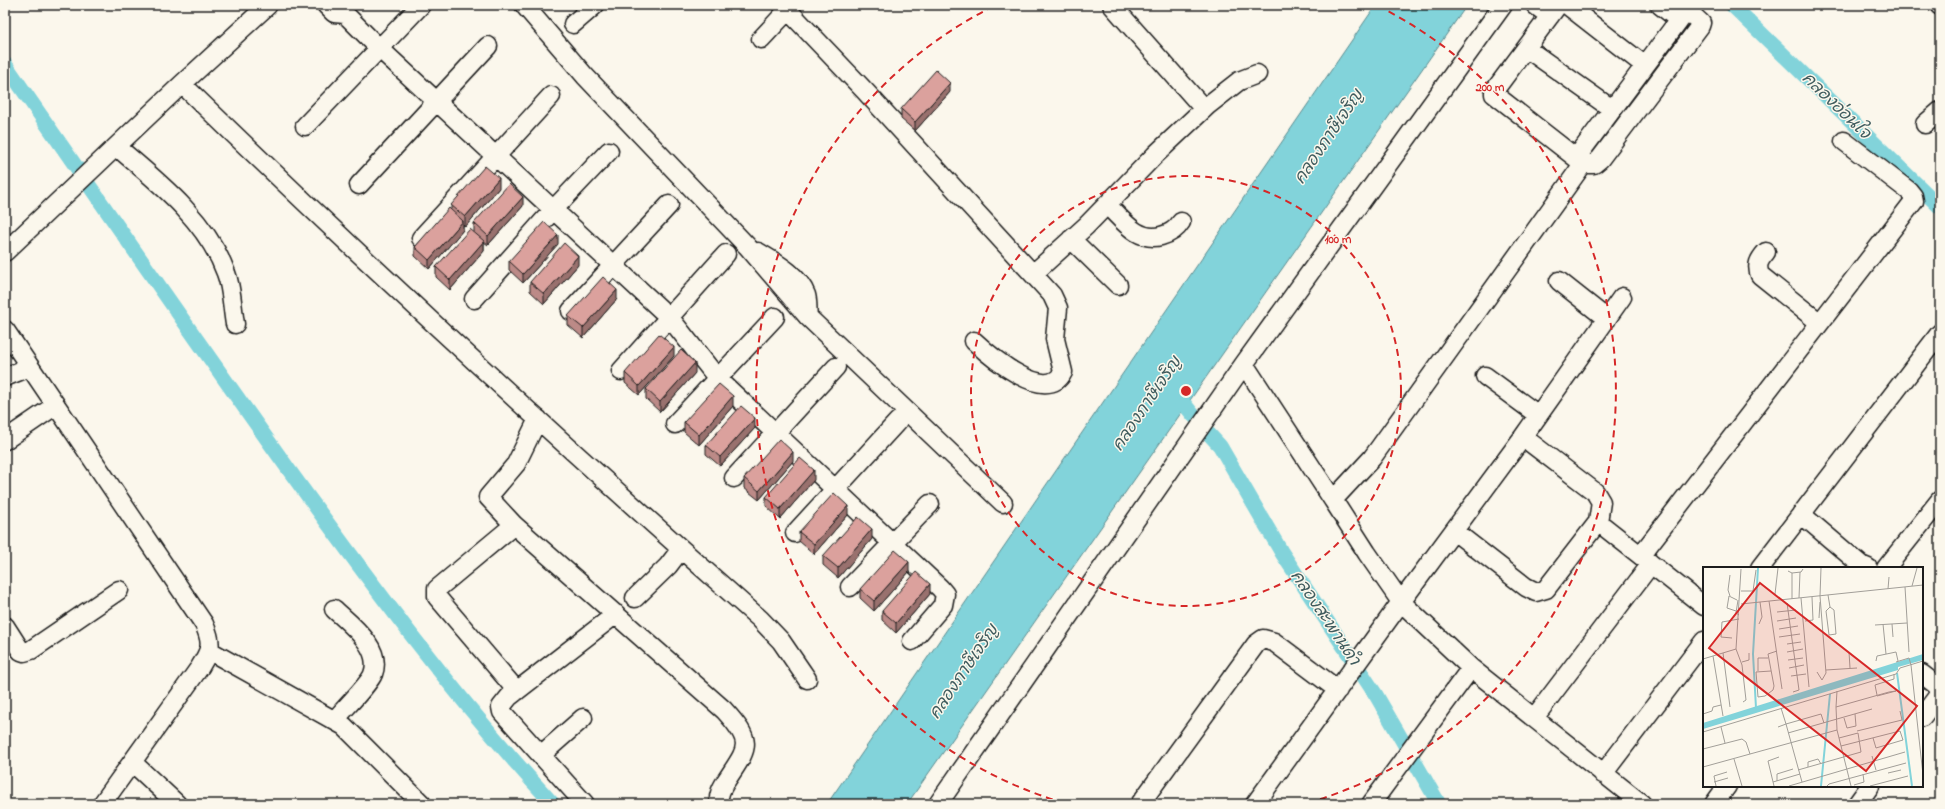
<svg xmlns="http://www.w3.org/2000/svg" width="1945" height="809" viewBox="0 0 1945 809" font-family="'Indie Flower','Playpen Sans Thai',sans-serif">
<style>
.water{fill:#82d3da;stroke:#598a8e}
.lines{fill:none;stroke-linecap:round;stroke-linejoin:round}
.canal{stroke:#82d3da;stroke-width:15}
.minor-casing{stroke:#1c1c1c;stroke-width:21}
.minor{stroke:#fbf7ec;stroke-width:18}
.wall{fill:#bc8a87;stroke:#1c1c1c}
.shaded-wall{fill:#99716e;stroke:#1c1c1c}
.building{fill:#dba19d;stroke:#1c1c1c}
.ring{fill:none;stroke:#d62828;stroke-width:2;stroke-dasharray:7 5}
.labels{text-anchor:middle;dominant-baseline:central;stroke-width:3;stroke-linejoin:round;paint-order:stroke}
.water-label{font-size:17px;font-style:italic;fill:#405c5e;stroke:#fbf7ec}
.inset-river{fill:none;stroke:#82d3da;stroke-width:2}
.inset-road{fill:none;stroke:#a29f99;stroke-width:1}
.view{fill:#d62828;fill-opacity:0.15;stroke:#d62828;stroke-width:2}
.inset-edge{fill:none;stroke:#1c1c1c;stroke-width:2}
.centre{fill:#d62828;stroke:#fbf7ec;stroke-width:2}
.ring-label{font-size:12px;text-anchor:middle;font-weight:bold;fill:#d62828;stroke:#fbf7ec;stroke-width:3;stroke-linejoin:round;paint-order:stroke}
</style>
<rect width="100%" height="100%" fill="#fbf7ec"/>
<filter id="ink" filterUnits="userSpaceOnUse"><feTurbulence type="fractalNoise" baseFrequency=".025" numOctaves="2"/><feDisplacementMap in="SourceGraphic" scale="8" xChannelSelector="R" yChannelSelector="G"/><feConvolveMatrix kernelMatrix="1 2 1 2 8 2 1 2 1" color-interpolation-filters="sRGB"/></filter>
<g filter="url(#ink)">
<path class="water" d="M1376 5H1467L907 804H827Z"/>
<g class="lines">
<path class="canal" d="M1732 5 1940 207
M5 64C99 200 193 336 289 470 372 585 457 700 553 804
M1173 390 1194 416
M1209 434 1220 446 1282 553 1376 695 1439 804"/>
<g class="minor-casing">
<path id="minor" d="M326 5 334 13 345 14
M342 5 345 14 379 48 670 318 718 379 940 588 945 594 943 605 912 641
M524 5 585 76 747 246 808 317 1003 503
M783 5 865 91 1052 295 1058 308 1055 339 1063 372C1047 405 990 356 974 341
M1112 5 1204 109
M1535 5 1550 16
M1558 5 1494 91V94L1576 158
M1567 5 1644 65
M1660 5 1679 20
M1939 5 1940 6
M1689 12 1701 23 1700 26 1600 159 1594 164H1583L1576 158 1679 20 1685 13Z
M573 24 595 5
M761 39 788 10
M1526 48 1612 109
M182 84C370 267 563 445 760 619L781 641 807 679
M1925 124 1940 111
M305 126 421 5
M117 147C157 181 207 220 226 273 232 288 232 307 235 324
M1583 164 1372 458 1333 500 1367 553 1401 602 1471 668 1642 804
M359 185 488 46
M1107 205C1123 220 1137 242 1161 236 1169 234 1176 230 1181 222
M421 238 551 96
M1071 239 1118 285
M5 252 182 84 268 5
M758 252C776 263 798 274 806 295 808 301 807 310 808 317
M1766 252C1759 260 1756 265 1760 275L1820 323
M1033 274 1086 226 1155 155 1207 106 1239 81 1257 74
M1559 281 1607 319
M474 299 553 210 609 151
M571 311 669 205
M5 330 204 624C213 644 211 649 200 667L102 804
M1244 364 1333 500
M621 371 726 254
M1485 376 1538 415
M5 377 30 367
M538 419 516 464 488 497 514 525 724 710C755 744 748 747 726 781 721 789 718 795 719 804
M675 424 775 317
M5 440 56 405
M734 478 836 367
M1801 514 1861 565 1868 568
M1598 522 1650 563
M514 525 437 589V597L517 691
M1454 531 1526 587 1536 592 1546 589 1598 522 1601 502 1595 492 1523 437
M795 533 898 421
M1641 555 1914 201 1913 196 1909 191 1844 141
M1760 568 1940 333
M1886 568 1940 500
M850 587 930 504
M635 598 668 566 681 549
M334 609C350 624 383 648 373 674 370 683 342 711 335 720
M5 626 21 651 24 652 31 650 119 590
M210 651 344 726 422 804
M1922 674 1940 688
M1922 717 1940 693
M1534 718 1651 564 1704 606
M541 755 583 718
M132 762 177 804
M1603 774 1704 641
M585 804 502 712 501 707 509 697 616 614
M938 804 1244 364 1503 5
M1140 804 1256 644 1263 639 1274 642 1338 690
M1255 804 1401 602 1523 437 1622 297
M1371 804 1471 668
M1714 804 1727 786
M1857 804 1870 786"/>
</g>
<use href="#minor" class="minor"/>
</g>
<path class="wall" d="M950 92 915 131 901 119V109Z
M499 188 465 227 463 225V230L429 269 415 256V247L451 209V205Z
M523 206 488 245 484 242V251L450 290 436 277V267L474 232V223Z
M558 244 523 283 509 270V261Z
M578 265 544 304 530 291V282Z
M617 299 583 338 568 325V316Z
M674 356 639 395 625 383V373Z
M695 373 660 412 646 399V389Z
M733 406 699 445 684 432V422Z
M755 428 720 466 706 454V445Z
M793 461 759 500 744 488V478Z
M814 480 780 519 766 506V497Z
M848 515 814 554 799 541V532Z
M872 539 838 578 823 565V556Z
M909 572 874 611 860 598V589Z
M930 594 896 633 882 620V611Z"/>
<path class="shaded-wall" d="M950 83V92L915 131V122Z
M499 178V188L465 227V217Z
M523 197V206L488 245V236Z
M463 221V230L429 269V260Z
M558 235V244L523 283V274Z
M484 241V251L450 290V280Z
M578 256V265L544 304V294Z
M617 290V299L583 338V328Z
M674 347V356L639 395V386Z
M695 363V373L660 412V402Z
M733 396V406L699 445V435Z
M755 418V428L720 466V457Z
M793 452V461L759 500V491Z
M814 470V480L780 519V509Z
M848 506V515L814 554V544Z
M872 529V539L838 578V568Z
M909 562V572L874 611V601Z
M930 584V594L896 633V623Z"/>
<path class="building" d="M936 70 950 83 915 122 901 109Z
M485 166 499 178 465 217 451 205Z
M509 184 523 197 488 236 474 223Z
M449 208 463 221 429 260 415 247Z
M544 222 558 235 523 274 509 261Z
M470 229 484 241 450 280 436 267Z
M564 243 578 256 544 294 530 282Z
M603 277 617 290 583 328 568 316Z
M659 334 674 347 639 386 625 373Z
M681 350 695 363 660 402 646 389Z
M719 384 733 396 699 435 684 422Z
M741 406 755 418 720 457 706 445Z
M779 439 793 452 759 491 744 478Z
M800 458 814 470 780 509 766 497Z
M834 493 848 506 814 544 799 532Z
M858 517 872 529 838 568 823 556Z
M895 550 909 562 874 601 860 589Z
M916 572 930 584 896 623 882 611Z"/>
</g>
<g class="ring">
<circle cx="1186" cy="391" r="215"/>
<path d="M1064 803A430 430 0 0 1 994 6M1378 6A430 430 0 0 1 1308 803"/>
</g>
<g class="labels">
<g class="water-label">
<text transform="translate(1836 106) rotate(44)">คลองอ่อนใจ</text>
<text transform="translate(1329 137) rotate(-56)">คลองภาษีเจริญ</text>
<text transform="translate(1147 404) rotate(-56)">คลองภาษีเจริญ</text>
<text transform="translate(1325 618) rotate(56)">คลองสะพานดำ</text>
<text transform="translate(964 672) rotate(-56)">คลองภาษีเจริญ</text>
</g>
</g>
<g transform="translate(1703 567)">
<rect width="220" height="220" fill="#fbf7ec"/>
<path d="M220 87V93L195 100V103L0 162V156Z" fill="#82d3da"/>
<path class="inset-river" d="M194 106 209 219M53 141 50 87 55 1M118 219 127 127"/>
<path class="inset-road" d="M38 2 33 82 39 98 43 133 40 135M85 4 89 6V32M89 6 98 5 100 2M209 19 214 1M202 20 206 85M185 22 186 10M38 24H50L53 3M72 27 75 1M125 28 127 40 123 44 126 68 133 67 131 43 127 40M27 29 25 23 27 8M96 31 97 5M98 31 106 120M35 33 33 46 36 48M66 34 79 122M84 36 96 123 90 125M220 36V60M38 37 220 18M33 44 24 41 26 29 34 33M74 45 93 43M116 51 117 35M74 54 93 51M102 54 110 53 109 30M56 57 59 50 57 35M180 57 183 87M189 57 190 70M172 58 204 56M76 62 95 59M76 70 97 67M29 71 18 70 19 55 36 52M84 77 98 75M84 85 100 82M146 85 147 101M20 86 27 140M10 89 20 149M0 92 33 82M85 93 100 91M173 94 174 89 193 85 195 94M39 95 46 93V86M193 95 206 91 208 98 220 208M86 101 101 98M123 103 154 101M55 104V91H65M68 104 53 105 55 130 62 129 70 123 71 119 65 87 74 84M114 105 119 113 123 106 117 29 118 1M88 109 103 107M174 128 172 118 191 112V107M133 140 134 124M0 147 9 144 10 140 18 138M141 151 144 161 153 159 152 147M18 160 22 176M75 160 83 157 78 141M154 164 199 153 197 144M0 165 193 107 197 101 220 94M85 166 169 142M138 179 185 167 197 164 200 173 173 181 170 171M0 182 39 172 43 175 47 187M169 189 173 203M31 192 39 219M0 200 134 163M105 200V195L115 192 118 197M95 203 158 185 155 166 136 171M185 206 198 203M74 214V207L90 202M11 215 25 211M70 215 97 207M99 215 83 157 118 147 121 156M151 218 161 215 160 207M13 219 11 209 24 205M71 219 65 194 76 190M86 219 202 185M124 219 126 217 203 196M148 219 134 163 133 140 186 125 193 124 174 129M167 219 205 209"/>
<path class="view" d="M57 16 214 139 163 204 6 81Z"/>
<rect width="220" height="220" class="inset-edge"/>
</g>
<circle cx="1186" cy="391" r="6" class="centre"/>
<g class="ring-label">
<text x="1490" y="91">200 m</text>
<text x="1338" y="243">100 m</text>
</g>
<rect width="1945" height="809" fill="none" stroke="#fbf7ec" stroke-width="20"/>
<rect x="10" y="10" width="1925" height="789" fill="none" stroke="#1c1c1c" stroke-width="1.5" filter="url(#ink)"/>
</svg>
